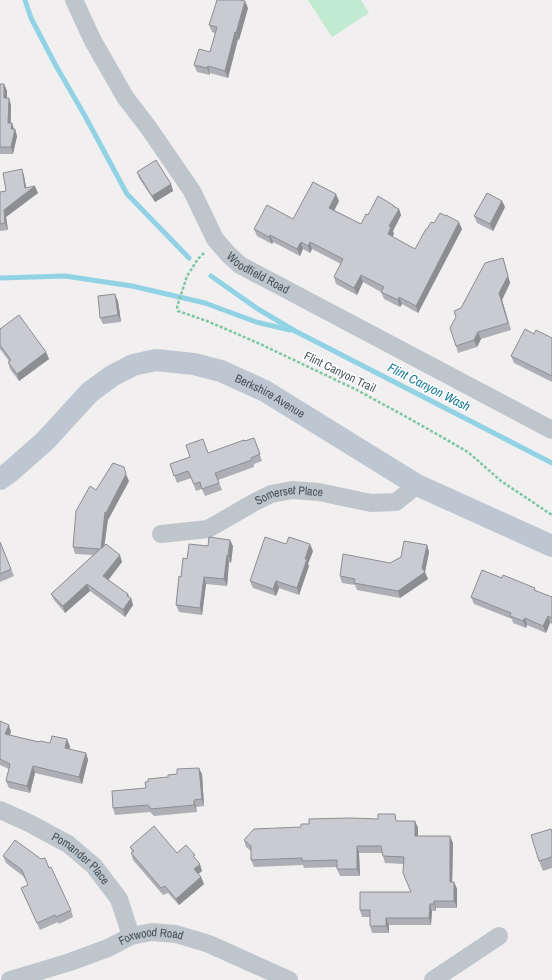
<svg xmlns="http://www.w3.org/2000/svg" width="552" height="980" viewBox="0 0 552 980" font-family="'Archivo Narrow',sans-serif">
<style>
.garden{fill:#c0ebd1}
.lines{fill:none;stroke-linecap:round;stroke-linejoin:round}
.stream{stroke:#91d3e5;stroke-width:5}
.path{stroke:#7bc7a2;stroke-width:2.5;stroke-dasharray:3 2;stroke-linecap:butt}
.street{stroke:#bec6cc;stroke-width:18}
.secondary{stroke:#bec7d1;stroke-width:22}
.wall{fill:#adafb4}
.shaded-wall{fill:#8d8e92}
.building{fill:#c9cbd1;stroke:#8d8e92}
.labels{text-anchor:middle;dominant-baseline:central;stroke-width:3;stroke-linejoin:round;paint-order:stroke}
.street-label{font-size:12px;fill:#48525a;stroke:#fff}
.water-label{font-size:13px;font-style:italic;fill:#177b97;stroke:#fff}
</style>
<rect width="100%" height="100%" fill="#f1efef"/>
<path class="garden" d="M308 0H361L369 13 332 37Z"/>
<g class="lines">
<path class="stream" d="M25 0 31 18 55 64 85 116 127 194 189 258
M211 276 258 309 295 331 552 463
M0 278 65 276 132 286 205 303 256 322 290 330"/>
<path class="path" d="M204 253 198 259 187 276 178 304 177 308 178 311 207 321 258 343 357 390 412 420 468 452 501 481 552 515"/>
<g class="street">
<path id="s1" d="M74 0 93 41 125 97 148 127 192 191 215 239 228 254 240 265 552 430"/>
<path id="s2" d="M161 534 208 529 253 503 271 494 292 490 319 492 371 503 396 502 417 485"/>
<path id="s3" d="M0 810 29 823 68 844 94 866 119 899 131 936"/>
<path id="s4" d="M10 980 70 962 108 948 131 936 152 932 176 934 209 944 289 980"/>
<path d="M433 980 499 936"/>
</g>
<path class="secondary" id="s5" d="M0 479 11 471 45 441 90 392 112 376 133 365 156 360 194 364 221 371 265 391 417 485 552 546"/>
</g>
<path class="wall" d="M248 8 239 40 238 39 228 78 210 73V75L197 72 194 65 210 52 215 33 212 32 209 25Z
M0 84H4L7 91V98L11 105V123H12L14 129H15L17 136 13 154H0Z
M22 169 24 176 26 187 38 193 6 217 8 230 0 231V192L6 191Z
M137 172 171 184 173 191 155 202 139 178Z
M339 201 334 210 361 224 368 215 393 205 394 206 399 209 401 215 393 231 394 234 392 237 415 249 427 229 434 223 462 229 418 313 402 304 400 307 384 299 381 292 363 282 357 295 336 284 334 277 341 264 312 249 310 253 303 249 300 256 273 242 272 244 257 236 254 229 293 219Z
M502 201 505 207 493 231 477 223 474 216Z
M505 265 510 283 502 300 511 330 481 339 477 347 458 353 456 346Z
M118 301 121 322 103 324 100 318Z
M0 329 46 352 49 359 19 381 10 369 8 362 9 361 0 349Z
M552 338V382L514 363 511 356Z
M254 438 262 461 254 464V467L218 480 222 490 205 496 202 489 196 491 191 478 177 483 170 464 208 453Z
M129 481 108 520V519L104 545 122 562 108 580 128 594 129 597 131 598 133 605 125 617 90 591 65 613 54 600 51 594 93 555 75 554 73 547 96 490Z
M0 542 14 576 0 582Z
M286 544 313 551 308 564 309 566 299 595 279 588 276 596 253 588 250 581Z
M427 545 429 552 425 572 428 579 400 598 357 590 355 585 342 583 340 576 390 563Z
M208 546H233L231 563 229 562 227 586 206 584 202 615 179 612 176 605 181 577Z
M536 591 552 597V624L550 623 546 633 527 625 526 628 513 623 512 619 474 604 471 597Z
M0 721 11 732 10 735 39 742 70 746 69 749 86 753 88 760 82 784 35 773 30 793 9 788 6 781 9 769 0 765Z
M202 774 204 806 196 807 197 812 154 816 150 812 115 815 113 808 146 788Z
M397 821H415L418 828V836L453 843 452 882H454L457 889V908H436V911H432L431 925H389V933H372L370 926V917H362L360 910 411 892 403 864 385 863 382 853H359L360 876H340L337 869V867L304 868 303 865 254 867 251 860V851L246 847 244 840 301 827Z
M552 832V868L543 871 539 861Z
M130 847 177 853 202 871 198 874 201 877 204 884 179 905 168 893 163 895 133 860 131 853 132 852Z
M3 856 49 868 71 910 73 917 59 924 58 922 40 930 21 888 28 885 24 877 6 863Z"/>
<path class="shaded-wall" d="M245 1 248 8 239 40 236 33Z
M235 32 238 39 228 78 225 71Z
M208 66 210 73V75L207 68Z
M4 84 7 91V105L4 98Z
M9 98 11 105 10 130 8 123Z
M12 123 14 130 15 129 17 136 13 154 11 147Z
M22 169 24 176 27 192 35 186 38 193 6 217 8 230 5 223 4 210 25 188Z
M171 184 173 191 155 202 152 196Z
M336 194 339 201 332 215 329 208Z
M502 201 505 207 493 231 490 224Z
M399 209 401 215 393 231 394 234 390 241 388 234 389 226Z
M459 222 462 229 418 313 416 306Z
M270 235 273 242 272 244 269 237Z
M301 242 303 249 300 256 297 249Z
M310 242 312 249 310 253 308 246Z
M503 258 510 283 502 300 511 330 499 293Z
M361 275 363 282 357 295 354 288Z
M115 294 118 301 121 322 118 315Z
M399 297 402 304 400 307 398 300Z
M478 332 481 339 477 347 474 340Z
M46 352 49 359 19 381 17 374Z
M126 474 129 481 108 520 106 513Z
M105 512 108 519 103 556 101 549Z
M230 540 233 546 231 563 228 556Z
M310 544 313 551 308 564 309 566 299 595 297 588Z
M427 545 429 552 425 572 428 579 400 598 398 591 422 568Z
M120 555 122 562 106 583 103 576Z
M227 555 229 562 227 586 224 579Z
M204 577 206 584 202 615 200 608Z
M276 581 279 588 276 596 273 589Z
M87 584 90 591 65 613 63 606Z
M128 594 130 600 131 598 133 605 125 617 123 610 127 596Z
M548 616 550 623 546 633 543 626Z
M525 618 527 625 526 628 523 621Z
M9 725 11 732 7 741 5 734Z
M67 739 70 746 68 754 65 748Z
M86 753 88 760 82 784 79 777Z
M33 766 35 773 30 793 27 786Z
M199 768 202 774 204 806 202 799Z
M194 800 196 807 197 812 194 805Z
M415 821 418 828V843L415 836Z
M450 836 453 843 452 889 450 882Z
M357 846 359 853 360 876 357 869Z
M200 864 202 871 197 875 194 869Z
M201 877 204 884 179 905 176 899Z
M454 882 457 889V908L454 901Z
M434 901 436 908V911L434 904Z
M430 904 432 911 431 925 429 918Z
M386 918 389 925V933L386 926Z"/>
<path class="building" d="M217 0H240L245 1 236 33 235 32 225 71 208 66 207 68 194 65 199 49 210 52 217 27 209 25Z
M0 84H4V98H9L8 123H12L11 129H15L11 147H0Z
M156 160 171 184 152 196 137 172Z
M22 169 25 188 35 186 4 210 5 223 0 224V192L6 191 3 173Z
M313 182 336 194 329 208 361 224 366 214 368 215 378 196 393 205V206L399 209 389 226 391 227 388 234 415 249 426 229H427L431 222 434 223 440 213 446 216V215L459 222 416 306 399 297 398 300 381 292 384 287 361 275 354 288 334 277 343 259 310 242 308 246 301 242 297 249 270 235 269 237 254 229 267 205 293 219Z
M487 193 502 201 490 224 474 216Z
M503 258 508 276 499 293 508 323 478 332 474 340 456 346 450 328 456 317 454 311 461 308 485 263Z
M115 294 118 315 100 318 98 296Z
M19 315 46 352 17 374 8 362 11 360 0 345V329Z
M525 329 534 334 536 330 552 338V376L511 356Z
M254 438 260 454 251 458 252 460 215 473 219 483 202 489 200 482 194 484 188 471 174 476 170 464 190 457 186 445 203 439 208 453 244 440 245 441Z
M113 463 124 467 126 474 106 513 105 512 101 549 106 544 120 555 103 576 128 594 127 596 131 598 123 610 87 584 63 606 51 594 100 549 73 547 76 511 90 486 96 490Z
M209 537 230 540 228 556 227 555 224 579 204 577 200 608 176 605 179 576 181 577 183 558 187 559 189 544 208 546Z
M265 537 286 544 289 537 310 544 305 559H307L297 588 276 581 273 589 250 581Z
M404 541 427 545 422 568 425 572 398 591 354 583 355 579 340 576 343 554 390 563 401 557Z
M0 542 11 569 0 574Z
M482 570 502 578 503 575 535 588 534 590 552 597V618L548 616 543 626 525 618 523 621 510 616 511 613 471 597Z
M0 721 9 725 5 734 39 742 40 741 50 743 52 736 67 739 65 748 86 753 79 777 33 766 27 786 6 781 10 764 0 759Z
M199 768 202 799 194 800V805L151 809 148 805 113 808 112 791 146 788 145 782H148V779L168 777V775L177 774V769Z
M378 814H395L396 821H415V836H450V882H454V901H434V904H430L429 918H386V926H370V910H360V892H411L403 873 404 857 383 856 381 846H357V869H337V860L302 861V858L251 860V846L244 840 254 829 301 827V824H309V819L350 818 378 819Z
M154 826 177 853 186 845 195 855 193 856 200 864 194 869 201 877 176 899 165 886 161 888 131 853 134 851 130 847Z
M551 829 552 832V857L539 861 531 835Z
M15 840 41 859 45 858 49 868 51 867 71 910 56 917 55 915 37 923 21 888 28 885 22 870 3 856Z"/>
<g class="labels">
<g class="street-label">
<text stroke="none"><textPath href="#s1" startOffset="334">Woodfield Road</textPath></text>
<text transform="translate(340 372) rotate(26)">Flint Canyon Trail</text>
<text stroke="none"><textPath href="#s5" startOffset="321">Berkshire Avenue</textPath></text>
<text stroke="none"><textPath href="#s2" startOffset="137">Somerset Place</textPath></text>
<text stroke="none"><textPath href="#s3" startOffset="95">Pomander Place</textPath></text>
<text stroke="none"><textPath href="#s4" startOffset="149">Foxwood Road</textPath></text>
</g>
<g class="water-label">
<text transform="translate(429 387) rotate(27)">Flint Canyon Wash</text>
</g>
</g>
</svg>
